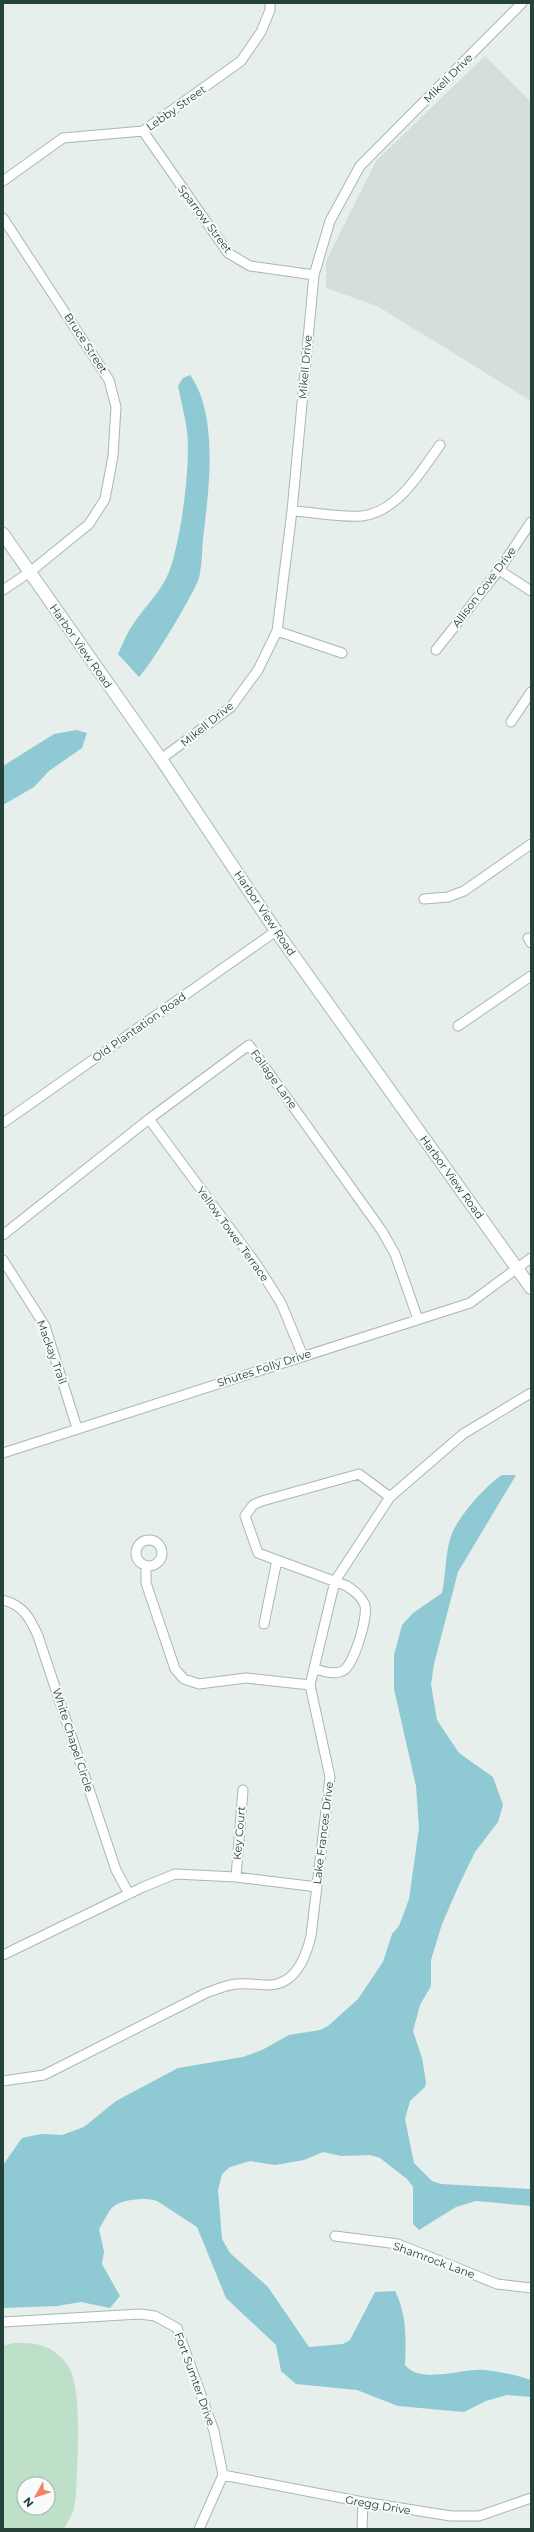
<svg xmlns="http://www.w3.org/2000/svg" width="534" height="2532" viewBox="0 0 534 2532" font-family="Montserrat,sans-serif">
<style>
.built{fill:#d4dfda}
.green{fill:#bfe0c8;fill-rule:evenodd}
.water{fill:#8ec9d4}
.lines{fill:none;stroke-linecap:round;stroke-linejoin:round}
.minor-casing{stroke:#a8b8b2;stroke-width:11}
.secondary-casing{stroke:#a4bbb3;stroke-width:14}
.minor{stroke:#fff;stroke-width:9}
.secondary{stroke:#fff;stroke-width:12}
.labels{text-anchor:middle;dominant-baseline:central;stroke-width:4;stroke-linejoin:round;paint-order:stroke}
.street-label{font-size:11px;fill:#24423a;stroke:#f7fbf9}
</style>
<rect width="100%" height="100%" fill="#e6efeb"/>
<path class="built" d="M485 56 531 102V401L377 306 326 288V261L376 161Z"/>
<path class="green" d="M13 2343C24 2343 35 2342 46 2347 55 2351 64 2359 69 2367 83 2393 77 2465 76 2496L73 2512 64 2529H3V2346ZM24 2484H48V2508H24Z"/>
<path class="water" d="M190 375C219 415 209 491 203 538 202 551 202 566 199 578 192 597 153 662 139 677L118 654C122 646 125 637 130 629 142 609 160 594 169 572 181 541 191 464 187 431 185 416 181 401 178 386L183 378Z
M76 730 87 733 82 748 49 771 34 787 3 805V766L54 734Z
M502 1475H516L458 1572 434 1664 431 1684 437 1720 459 1753 493 1777 503 1805 498 1822 475 1852 459 1885 442 1924 431 1960V1986L420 2005 413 2031 422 2058 426 2082 425 2087 410 2101 405 2119 414 2163 432 2181 441 2184 531 2189V2206L476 2201 456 2207 419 2230 413 2224V2187L407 2179 380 2158 370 2155 341 2156 323 2152 304 2160 275 2165 250 2161 230 2167 222 2174 218 2190 222 2239 230 2253 268 2287 309 2347 343 2344 350 2340 375 2292 395 2291C407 2315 406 2339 405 2365 421 2385 462 2368 485 2370 501 2372 517 2375 531 2380V2397L507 2395 486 2401 464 2412 398 2406 357 2390 296 2384 281 2371 276 2345 226 2298 197 2227 157 2201C145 2197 118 2199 110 2210 106 2216 103 2223 99 2229L104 2252 102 2264 120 2296 110 2308 81 2302 57 2306 3 2308V2165L22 2138 41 2134 62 2135 84 2127 116 2101 178 2068 243 2057 262 2050 289 2035 320 2030 328 2026 358 1999 383 1962 392 1934 399 1926 409 1899 419 1828 416 1786 394 1689V1655L402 1625 413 1613 442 1593C446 1575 445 1554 451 1536 457 1518 486 1485 502 1475Z"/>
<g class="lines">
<g class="minor-casing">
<path id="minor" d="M143 131 228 253 250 266 314 275
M3 181 63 138 143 131 241 61 261 32 270 10V3
M3 218 109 380 116 407 113 456 105 499 89 524 30 572 3 590
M292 511C314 512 340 518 362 516 398 512 421 471 440 445
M499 570 531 591
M277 631 342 653
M436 650 499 570 531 522
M511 722 531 692
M161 759 231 707 258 670 277 631 292 511 314 275 330 221 360 166 522 3
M424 899 448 897 464 891 531 844
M528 938 531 943
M458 1026 531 976
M149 1119 257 1265 281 1303 303 1356
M3 1123 276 931
M3 1235 149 1119 249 1045 382 1231 395 1254 418 1319
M3 1260 45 1326 77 1428
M3 1453 470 1303 531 1258
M136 1553a13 13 0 1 1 26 0a13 13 0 1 1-26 0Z
M146 1566V1583L175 1669 184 1679 199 1684 246 1678 310 1685
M3 1600C23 1605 30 1618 38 1636L116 1870 129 1894
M264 1624 277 1560
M314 1669C324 1671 335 1676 344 1670 354 1664 370 1613 364 1603 360 1595 354 1591 347 1586L258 1553 245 1516 253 1505 262 1501 359 1474 390 1497
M236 1877 243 1790
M3 1955 141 1888 175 1874 236 1877 317 1887
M3 2081 44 2075 206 1993C215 1990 226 1985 236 1984 247 1983 259 1985 270 1985 296 1984 306 1957 311 1936L330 1777 310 1685 335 1581 390 1497 463 1434 531 1393
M335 2236 398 2244 497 2284 531 2288
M3 2322 140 2314 155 2316 177 2328 214 2431 223 2475 199 2529
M223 2475 363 2502 451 2516H479L531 2498
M362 2529 363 2502"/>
</g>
<g class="secondary-casing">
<path id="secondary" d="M3 534 161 759 276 931 531 1288"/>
</g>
<use href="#minor" class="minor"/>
<use href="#secondary" class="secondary"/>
</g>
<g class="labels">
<g class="street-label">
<text transform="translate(448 78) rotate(-45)">Mikell Drive</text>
<text transform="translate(176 108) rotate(-35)">Lebby Street</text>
<text transform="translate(205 219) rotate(53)">Sparrow Street</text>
<text transform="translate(86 343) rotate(57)">Bruce Street</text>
<text transform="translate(305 367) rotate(-85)">Mikell Drive</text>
<text transform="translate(484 587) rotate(-53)">Allison Cove Drive</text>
<text transform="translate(81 646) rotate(55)">Harbor View Road</text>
<text transform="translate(207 724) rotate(-39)">Mikell Drive</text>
<text transform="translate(265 913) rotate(56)">Harbor View Road</text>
<text transform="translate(139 1027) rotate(-35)">Old Plantation Road</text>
<text transform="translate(274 1079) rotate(54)">Foliage Lane</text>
<text transform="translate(452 1177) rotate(54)">Harbor View Road</text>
<text transform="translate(233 1234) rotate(54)">Yellow Tower Terrace</text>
<text transform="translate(52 1352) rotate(70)">Mackay Trail</text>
<text transform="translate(264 1368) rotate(-18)">Shutes Folly Drive</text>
<text transform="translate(73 1740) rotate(72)">White Chapel Circle</text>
<text transform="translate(239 1833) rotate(-85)">Key Court</text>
<text transform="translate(323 1833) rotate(-83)">Lake Frances Drive</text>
<text transform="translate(434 2260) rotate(20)">Shamrock Lane</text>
<text transform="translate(195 2379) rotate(70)">Fort Sumter Drive</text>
<text transform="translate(378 2505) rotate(10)">Gregg Drive</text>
</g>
</g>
<rect width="534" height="2532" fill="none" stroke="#24423a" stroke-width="8"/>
<g transform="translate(36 2496) rotate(231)"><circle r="19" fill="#f7fbf9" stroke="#a3b1ad"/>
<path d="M0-3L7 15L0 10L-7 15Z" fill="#f4845f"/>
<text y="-6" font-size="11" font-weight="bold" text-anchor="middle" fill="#24423a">N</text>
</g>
</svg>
